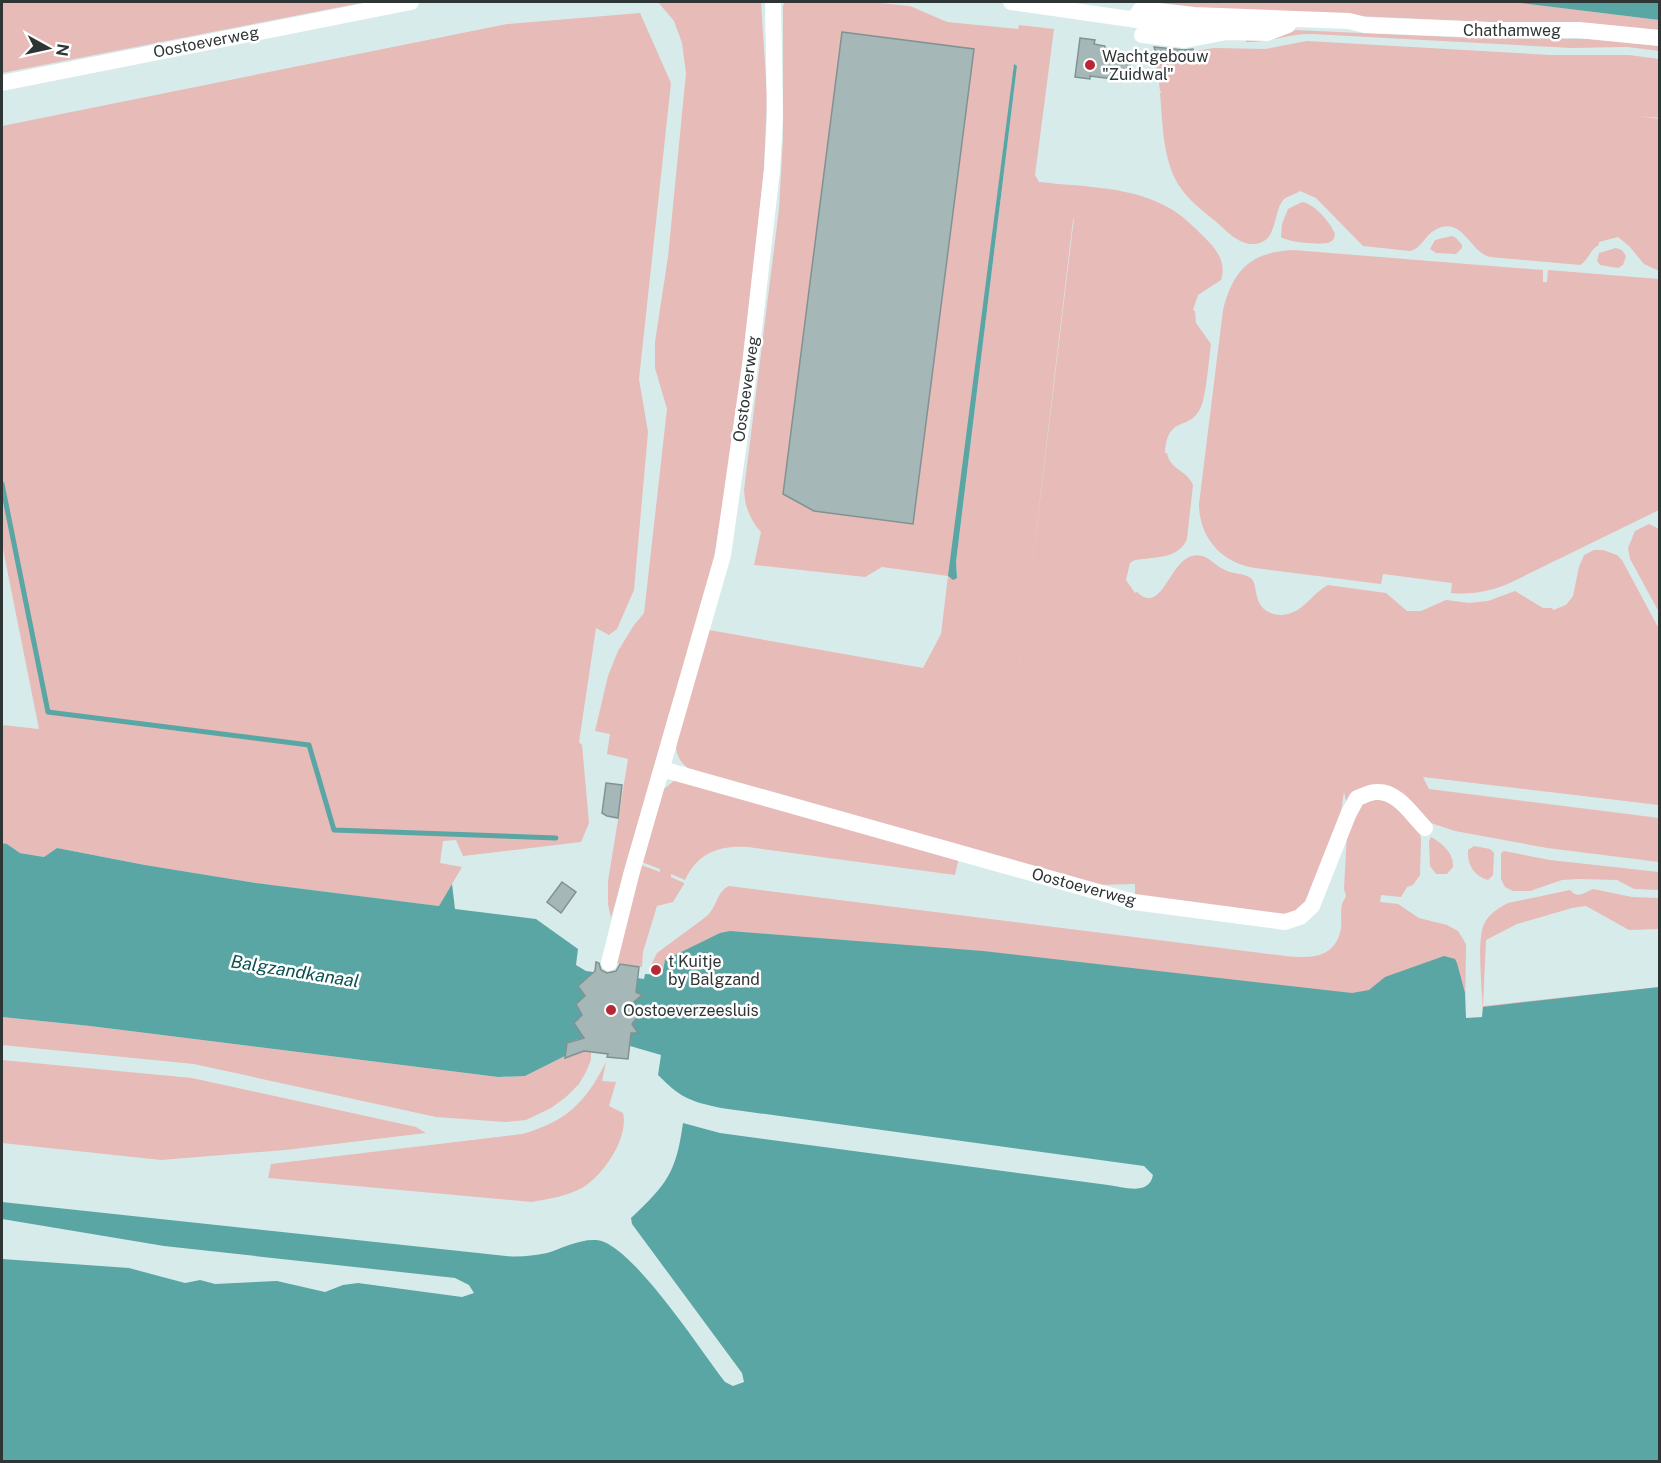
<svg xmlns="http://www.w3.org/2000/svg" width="1661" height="1463" viewBox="0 0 1661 1463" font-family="'Public Sans',sans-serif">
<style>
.green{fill:#e6bbb8;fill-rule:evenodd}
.water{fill:#59a6a5}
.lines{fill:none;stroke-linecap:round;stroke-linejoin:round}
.stream{stroke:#59a6a5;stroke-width:5}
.building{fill:#a5b7b7;stroke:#819292;stroke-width:1.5}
.minor{stroke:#fff;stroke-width:16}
.poi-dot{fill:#b82733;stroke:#fff;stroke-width:2}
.labels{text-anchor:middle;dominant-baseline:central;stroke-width:5;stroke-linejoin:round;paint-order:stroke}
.street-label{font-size:16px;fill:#2e3535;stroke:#fff}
.poi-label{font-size:16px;fill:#2e3535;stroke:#fff;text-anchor:start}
.water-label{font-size:18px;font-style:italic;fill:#0c5151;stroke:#fff}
</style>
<rect width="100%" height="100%" fill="#d8ebeb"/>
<path class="green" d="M2 2H366L2 73Z
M658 2H761L767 95 764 168 742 380 714 558 700 606 691 646 669 714 611 918 608 904V881L628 759 607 754 610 734 595 731 608 676 618 651 634 625 644 613 647 587 667 409 655 368V342L668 257 686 73 682 43 674 21Z
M785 2H869L910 6 947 22 1018 29 1019 25 1054 29 1035 175 1039 182C1083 187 1133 186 1171 209 1183 216 1193 226 1203 236 1216 248 1227 262 1221 280L1198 295 1193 310 1195 311 1196 323 1211 344C1209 358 1206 399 1200 409 1188 432 1168 414 1165 453H1167C1170 470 1187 470 1193 485L1187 539C1179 559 1154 557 1135 560L1130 563 1126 580 1135 593 1137 592C1165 619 1170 547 1202 556 1210 558 1217 567 1225 570 1232 574 1244 573 1251 578 1256 583 1255 592 1258 600 1262 613 1279 618 1291 613 1306 608 1314 592 1328 585L1386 593 1407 611H1421L1446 600 1469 603 1488 601 1515 591 1543 608H1552L1553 610 1566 605 1573 596 1579 567 1584 555 1594 550H1603L1617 555 1622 560 1659 629V805L1423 777 1429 789 1659 818V862L1547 848 1455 831 1431 823 1401 795 1347 805 1344 792 1339 824 1306 903 1290 915 1135 897V884L1097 885 689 769C679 761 676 755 676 742L709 630 923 668 941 634 948 576 882 567 865 577 754 565 761 532C750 520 745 507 744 490L779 209 783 139V6ZM1014 65 1017 66 956 562 957 578H949ZM1074 218 1020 666V667L1073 220Z
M1130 2H1511L1659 20V30L1186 8C1167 4 1150 4 1130 2Z
M640 13 671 83 639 379 648 432 634 590 617 629 609 635 596 628 579 742 582 745 589 823 581 842 463 856 456 840 443 841 440 863 462 867 439 906 256 883 145 865 57 848 44 857 20 853 7 844 2 843V725L39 729 2 544V126L507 24Z
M1293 30 1473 38 1588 39 1659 46 1660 51 1627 47 1572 48 1312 34C1290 33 1269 43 1246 42V37Z
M1307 41 1550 55H1629L1659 59V118L1639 116 1659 119V271L1644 264 1629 246 1618 237 1599 242V245C1590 249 1589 260 1580 265L1490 257C1468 251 1463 215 1435 230 1425 235 1422 248 1410 251L1363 246 1316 198 1300 191C1296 194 1288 196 1284 199 1274 209 1277 236 1262 242 1247 249 1232 237 1222 227 1209 215 1192 204 1182 190 1162 163 1163 124 1160 93L1162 92 1160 91 1157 67 1154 55 1159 53 1158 61 1164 66 1174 54 1214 48 1265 49Z
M1302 202C1314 203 1331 223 1335 234 1334 238 1334 240 1330 242 1323 246 1287 242 1281 237L1282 224 1288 209Z
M1452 236 1456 238 1462 245V248L1456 254 1436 253 1430 249 1435 240Z
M1616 248 1622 250 1626 256 1623 265 1618 268 1600 265 1597 261 1599 253Z
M1293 250 1543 270V282H1547L1548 270 1659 279V510L1512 582C1492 591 1473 595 1451 593L1452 583 1383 574 1381 584 1255 568C1222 563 1199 538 1199 504L1223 310C1233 270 1251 252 1293 250Z
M1649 524 1659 529V612L1630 559 1628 548 1635 531Z
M675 780 959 857 955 875 748 847C720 845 698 852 685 880L671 874V877L684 883V884L673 902 657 906 643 952 642 967 616 963 641 865 660 872V869L642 862 664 789Z
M1389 799 1420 834 1421 839 1420 875 1413 885 1407 887 1401 897 1381 895 1380 902 1398 904 1419 918 1447 925 1458 931 1466 944 1465 1018 665 960 663 969H657V972L662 973V975L651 974 652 963 657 953 707 916C717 907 717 891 729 886L1269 954C1295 957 1335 966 1341 928 1342 920 1340 912 1342 904 1343 901 1345 899 1346 896L1344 889 1347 832 1364 800Z
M1431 837C1442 843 1454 853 1453 867L1447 874H1436L1430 866 1429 841Z
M1474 846 1490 849 1494 853 1493 875 1488 880C1474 876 1467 865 1468 850Z
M1504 851 1550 860 1659 872V890L1634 889 1617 880 1579 879 1562 880 1530 891H1513L1505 887 1501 879V853Z
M1593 889 1632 897 1659 898V929L1629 930 1586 906 1572 908 1517 924 1486 940 1483 1006 1659 987 1483 1017C1483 995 1476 941 1484 924 1489 914 1498 908 1508 903L1570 890C1578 899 1583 893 1593 889Z
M2 1017 90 1026 498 1077 525 1076 565 1056 567 1043 591 1044V1060L586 1072 579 1084 566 1097 551 1108 526 1120 505 1122 436 1117 194 1064 2 1045Z
M2 1060 192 1078 416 1127 426 1133 285 1150 161 1160 2 1143Z
M606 1062 602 1081 616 1082 609 1106 623 1113C629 1138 603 1176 582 1188 567 1196 548 1199 532 1202L268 1178 271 1164 522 1134C566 1122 586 1102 606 1062Z"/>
<path class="water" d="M1511 2H1659V20Z
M1014 64 1017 66 956 562 957 578 953 580 948 576Z
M2 843 7 844 20 853 44 857 57 848 145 865 256 883 439 906 452 884 455 909 536 919 578 949 576 965 586 971 593 972 591 984H582L578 986 583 990 589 1003 576 1004 589 1009 574 1023 579 1027H586L585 1040 578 1039 567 1043 565 1056 525 1076 498 1077 90 1026 2 1017Z
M730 931 983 951 1352 993 1369 990 1385 977 1444 956 1455 959 1457 963 1465 993 1466 1018 1482 1017 1483 1007 1659 987V1461H2V1259L129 1268 185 1283 200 1280 215 1284 277 1281 325 1292 343 1285 358 1283 462 1297 474 1293 469 1285 455 1278 164 1246 2 1219V1202L506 1256C520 1257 532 1256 547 1253 563 1248 579 1239 596 1240 630 1241 703 1354 725 1382L733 1386 744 1382 742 1373 632 1224 631 1218C667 1184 676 1173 683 1123L720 1133 1108 1185C1124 1187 1149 1196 1153 1175L1144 1166 721 1108C689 1101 681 1098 658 1075L661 1055 630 1046 631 1033 637 1032 631 1030 635 996 642 995 636 993 637 978 644 979 645 974 662 975 665 960 720 933Z"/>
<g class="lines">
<path class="stream" d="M2 484 48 712 309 745 334 830 556 838"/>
</g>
<path class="building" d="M842 32 974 49 913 524 814 511 783 494Z
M1080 38 1095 40 1094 44 1105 46 1104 54 1131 57 1128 81 1090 76V79L1075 77Z
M1154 47 1184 50 1193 49 1195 57 1156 53Z
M606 783 622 785 618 818 607 816 602 813Z
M562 882 576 892 561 913 547 902Z
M596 962 599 963 601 970 607 973 616 971 620 964 639 967 636 992 642 995 634 1002 640 1014 632 1024 638 1033H631L628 1059 607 1057 608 1054 584 1051 565 1058 567 1043 584 1038 574 1023 582 1015 576 1004 585 996 578 986 595 971Z"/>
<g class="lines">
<path class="minor" d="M1011 2 1179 26 1189 27 1218 24
M1134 19 1141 9 1194 15 1349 21 1365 25 1489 30H1579L1660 38
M1142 35 1185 40 1227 32 1267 33 1288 25
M2 83 411 2
M662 769 1134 902 1285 922 1300 917 1312 906 1348 815 1357 798C1363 796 1370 792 1376 792 1397 790 1412 815 1425 828
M609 963 631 875 723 555 750 365 772 170 775 116 773 2"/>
</g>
<g class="poi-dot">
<circle cx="1090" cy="65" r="6"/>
<circle cx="656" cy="970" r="6"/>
<circle cx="611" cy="1010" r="6"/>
</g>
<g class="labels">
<g class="street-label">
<text x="1512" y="30">Chathamweg</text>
<text transform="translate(206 42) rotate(-11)">Oostoeverweg</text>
<text transform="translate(746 389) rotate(-82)">Oostoeverweg</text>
<text transform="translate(1084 887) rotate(15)">Oostoeverweg</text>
</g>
<g class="poi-label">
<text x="1102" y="56">Wachtgebouw<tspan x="1102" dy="18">"Zuidwal"</tspan></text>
<text x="668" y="961">t Kuitje<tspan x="668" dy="18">by Balgzand</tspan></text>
<text x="623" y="1010">Oostoeverzeesluis</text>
</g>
<g class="water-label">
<text transform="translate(295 971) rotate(9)">Balgzandkanaal</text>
</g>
</g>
<rect width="1661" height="1463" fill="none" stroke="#2e3535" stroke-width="6"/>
<g transform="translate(48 48) rotate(98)" stroke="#ffffff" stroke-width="4.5" paint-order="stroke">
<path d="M0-4.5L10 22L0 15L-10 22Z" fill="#2e3535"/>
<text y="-9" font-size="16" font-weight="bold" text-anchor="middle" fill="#2e3535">N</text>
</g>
</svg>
